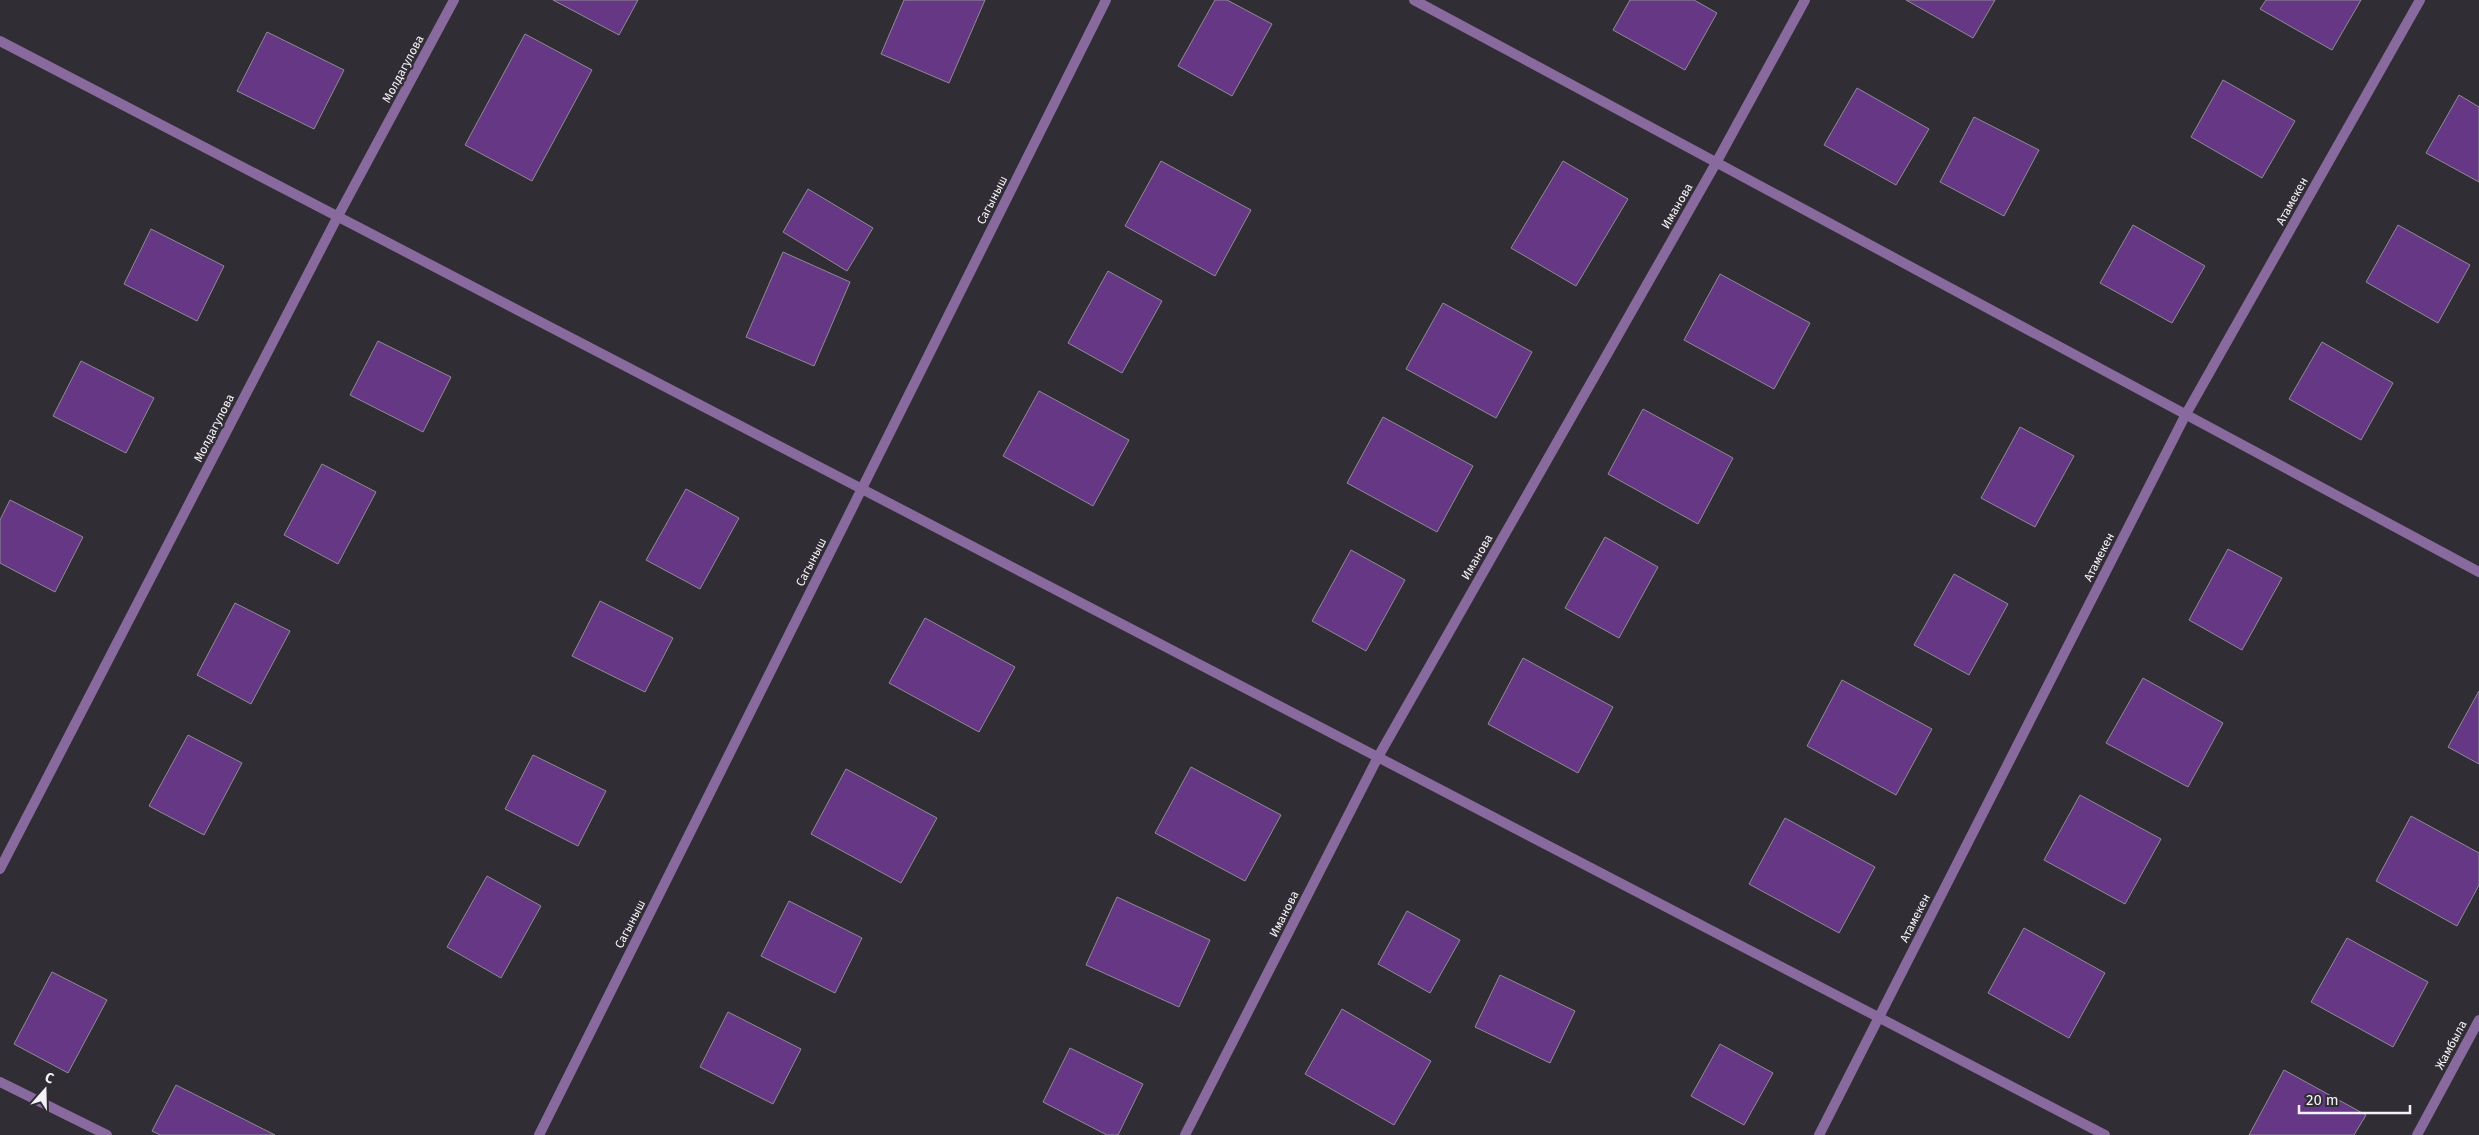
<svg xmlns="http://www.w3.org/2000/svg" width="2479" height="1135" viewBox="0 0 2479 1135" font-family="'Fira Sans',sans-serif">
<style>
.building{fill:#653784;stroke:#8f8b94}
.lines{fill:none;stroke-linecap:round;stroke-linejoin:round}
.service{stroke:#886a9f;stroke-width:10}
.minor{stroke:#886a9f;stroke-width:10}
.labels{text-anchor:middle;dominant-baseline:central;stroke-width:4.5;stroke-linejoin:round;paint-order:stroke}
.street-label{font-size:12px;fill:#f4f2f7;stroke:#312d34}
</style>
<rect width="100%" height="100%" fill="#312d34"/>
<path class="building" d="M553 0H638L619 35Z
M904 0H985L949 83 881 54Z
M1215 0H1227L1272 24 1232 96 1178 66Z
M1630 0H1694L1717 13 1685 70 1613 30Z
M1906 0H1995L1973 38Z
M2266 0H2361L2332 50 2260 9Z
M267 32 344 70 314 129 237 91Z
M525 34 592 70 532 181 465 145Z
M2223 80 2295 121 2262 178 2191 137Z
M1857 88 1929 129 1896 185 1824 145Z
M2459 95 2479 107V182L2426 153Z
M1974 117 2039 150 2004 216 1940 182Z
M1161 161 1251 210 1215 276 1125 226Z
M1563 161 1628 199 1576 286 1511 248Z
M808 189 873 228 847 271 783 232Z
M2133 225 2205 266 2172 323 2100 283Z
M2398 225 2470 265 2438 323 2366 282Z
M151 229 224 266 197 321 124 284Z
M783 252 850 282 814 366 746 337Z
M1108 271 1162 301 1122 373 1068 343Z
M1720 274 1810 323 1774 389 1684 340Z
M1443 303 1532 352 1496 418 1406 369Z
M378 341 451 377 423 432 350 395Z
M2322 342 2393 383 2361 440 2289 399Z
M81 361 154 398 126 453 53 416Z
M1039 391 1129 440 1093 506 1003 456Z
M1643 409 1733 458 1698 524 1608 474Z
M1383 417 1473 466 1437 532 1347 483Z
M2020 427 2074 456 2035 527 1981 498Z
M322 464 376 492 338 564 284 535Z
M686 489 739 518 700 589 646 560Z
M10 500 83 537 55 592 0 563V520Z
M1605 537 1658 567 1619 638 1565 608Z
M2228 549 2282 578 2242 650 2189 620Z
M1351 550 1405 580 1366 651 1312 621Z
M1954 574 2008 604 1969 675 1914 645Z
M600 601 673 638 645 692 572 656Z
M235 603 290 631 251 704 197 675Z
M925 618 1015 667 979 732 889 683Z
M1523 658 1613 707 1578 773 1488 724Z
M2143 678 2223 723 2188 787 2106 743Z
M1842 680 1932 729 1896 795 1807 746Z
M2479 691V764L2448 747Z
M188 735 242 763 204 835 149 806Z
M533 755 606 791 578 846 505 809Z
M1191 767 1281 815 1245 881 1155 833Z
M846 769 937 818 901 883 811 834Z
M2080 795 2161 839 2125 904 2044 860Z
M2411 816 2479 853V885L2457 926 2376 881Z
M1785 818 1875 867 1839 933 1749 884Z
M487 876 541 906 501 978 447 947Z
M1117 897 1210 940 1179 1007 1086 965Z
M789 901 862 938 835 993 761 956Z
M1407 911 1460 940 1430 993 1378 964Z
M2024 928 2105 973 2069 1038 1988 993Z
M2347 938 2428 982 2393 1047 2311 1002Z
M52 972 107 1000 68 1073 14 1044Z
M1500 975 1575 1011 1550 1063 1475 1027Z
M1342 1009 1431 1061 1394 1125 1305 1074Z
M728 1012 801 1049 773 1104 700 1067Z
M1720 1044 1773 1073 1744 1125 1691 1096Z
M1070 1048 1143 1084 1118 1135H1107L1043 1102Z
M2284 1070 2366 1115 2354 1135H2249Z
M176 1085 275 1135H160L152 1131Z"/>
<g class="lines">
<path class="service" d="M0 1082 107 1135"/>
<path class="minor" d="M1414 0 2479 572
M0 41 2105 1135
M0 869 338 216 454 0
M539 1135 1106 0
M1185 1135 1378 757 1716 163 1805 0
M1819 1135 2186 414 2420 0
M2417 1135 2479 1020"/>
</g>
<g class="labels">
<g class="street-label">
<text transform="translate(403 69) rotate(-62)">Молдагулова</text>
<text transform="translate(992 200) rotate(-63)">Сагыныш</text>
<text transform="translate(2292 201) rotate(-61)">Атамекен</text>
<text transform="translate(1677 206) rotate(-60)">Иманова</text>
<text transform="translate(214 428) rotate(-63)">Молдагулова</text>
<text transform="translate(1477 557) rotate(-60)">Иманова</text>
<text transform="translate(2099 557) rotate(-63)">Атамекен</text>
<text transform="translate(811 562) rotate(-63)">Сагыныш</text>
<text transform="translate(1284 914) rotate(-63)">Иманова</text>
<text transform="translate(1915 918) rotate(-63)">Атамекен</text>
<text transform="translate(630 924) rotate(-63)">Сагыныш</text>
<text transform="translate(2451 1045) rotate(-62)">Жамбыла</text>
</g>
</g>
<g transform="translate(45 1090) rotate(20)" stroke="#312d34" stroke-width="4" paint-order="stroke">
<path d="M0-4L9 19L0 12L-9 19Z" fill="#f4f2f7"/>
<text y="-8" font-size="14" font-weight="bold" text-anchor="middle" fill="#f4f2f7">С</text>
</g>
<path d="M2299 1105v8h111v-8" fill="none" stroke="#f4f2f7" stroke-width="2.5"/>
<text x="2306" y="1105" font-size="15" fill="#f4f2f7" stroke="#312d34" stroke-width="4" paint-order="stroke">20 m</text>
</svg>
